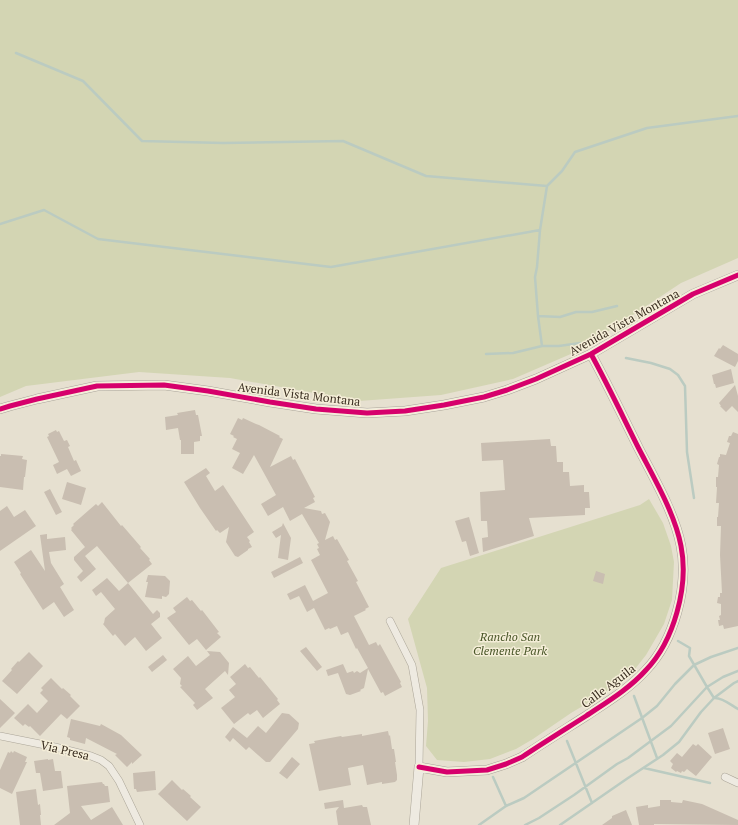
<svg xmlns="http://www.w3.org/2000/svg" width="738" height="825" viewBox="0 0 738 825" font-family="'PT Serif',serif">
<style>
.green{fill:#d3d5b3}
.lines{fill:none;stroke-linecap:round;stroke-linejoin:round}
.stream{stroke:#bbcbc1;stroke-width:2.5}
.building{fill:#c9beb1}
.minor-casing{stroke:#aba598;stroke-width:8}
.tertiary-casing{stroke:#aba598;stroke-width:10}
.minor{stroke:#eeeae1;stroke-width:7}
.tertiary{stroke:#eeeae1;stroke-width:9}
.cycleway-casing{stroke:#f5eed8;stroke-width:8}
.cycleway{stroke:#d6006c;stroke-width:5}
.labels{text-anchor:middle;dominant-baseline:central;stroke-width:3;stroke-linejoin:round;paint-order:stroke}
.street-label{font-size:12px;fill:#3a2e21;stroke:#f5eed8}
.park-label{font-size:12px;font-style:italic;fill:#495628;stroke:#f5eed8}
</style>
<rect width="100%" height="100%" fill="#e6e0d0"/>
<path class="green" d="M0 0H738V258L681 283 580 350 513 379 441 395 359 401 230 378 139 372 26 386 0 397Z
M649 499 663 523 671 546 674 562 672 600 664 624 646 655 635 669 618 685 571 713 533 739 516 749 490 759 464 762 437 760 426 746 428 721 427 688 408 619 441 568 640 505Z"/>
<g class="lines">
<path class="stream" d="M16 53 83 81 142 141 223 143 343 141 426 176 547 186
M0 224 44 210 98 239 331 267 540 230
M538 316 560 317 576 312H592L617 306
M542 346 538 316 535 277 537 267 540 230 547 186 562 171 575 152 647 128 738 116
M486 354 513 353 542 346H559L580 343
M626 358 651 363 670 369 678 375 685 386 687 452 694 498
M678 641 690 648 689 656 707 687 714 698
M634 696 657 758
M715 698C723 698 731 705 738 709
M567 741 592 803
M644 768 710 783
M493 777 506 806
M479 825 506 806 524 798 642 718 657 706 675 684 694 665 711 657 738 648
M525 825 539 818 574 795 617 764 628 758 671 726 707 687 723 677 738 671
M560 825 628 778 663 755 679 742 701 712 714 698 734 683 738 681"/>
</g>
<path class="building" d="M723 345 738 354V361L735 367 714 356 719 348 720 349Z
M731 369 734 383 716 388 715 384H714L712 375Z
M735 385 738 396V412L732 406 726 412 720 406H721L719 403Z
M195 410 196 415H198L202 436H200V441L194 442V454H181V440H180L178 428 166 430 165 417 178 415 177 413Z
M238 418 242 420 243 418 256 424 259 425 280 436 279 437 283 439 270 467 291 456 293 460 295 459 315 497 313 498 315 502 304 508 321 511 322 514 325 513 330 522 325 540 333 536 335 540 337 539 349 560 347 561 358 581 356 582 369 607 365 609 366 610 354 616 369 645 376 642 378 646 380 644 401 682 400 683 402 687 385 696 383 692 381 693 368 669 364 688 360 690 361 691 350 695 346 694 338 673 328 676 326 670 343 664 347 673 353 671 354 673 357 671 360 673 368 668 357 648 356 649 348 632 341 635 337 626 330 629 329 628 325 630 314 608 307 612 299 596 290 600 287 594 305 585 313 601 328 593 311 560 320 555 317 549 319 548 317 544 319 543 302 514 290 521 283 507 268 516 261 504 276 495 254 455 243 474 232 468 240 453 232 449 237 439 233 437 234 436 230 434Z
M56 430 57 432 59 431 64 441 67 440 70 446 68 447 74 461 76 460 81 471 71 476 67 469 57 474 53 465 59 462 47 437 49 436 48 434Z
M733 432 738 434V626L724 629 723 625 719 626 718 620H720L719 616 721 615V604L717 603 718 597H720V593H722L720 555 721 526H717V517H718L719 503H716L717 487H716V477H718L719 465 717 464 719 457H720V454L726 455 730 443 727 442 729 436H731Z
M550 439 551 446H556L557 462H563V472H569L570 486 584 485V492H589L590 508H585V515L529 518 534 536 483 552 482 538 488 537 487 521H481L480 492 505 490 503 460 482 461 481 443Z
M1 454 23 456 22 459 27 460 25 477H24L23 490 0 487V456H1Z
M206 468 210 473 206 476 215 491 223 485 254 532 247 537 250 541 249 542 252 547 248 549V550L238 557 235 556 226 542 229 527 220 533 217 530 216 531 200 508 184 482Z
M67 482 86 488 81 505 62 499Z
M50 489 62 512 56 515 44 492Z
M102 502 121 526 122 525 141 547 140 548 150 559 149 560 152 564 128 583 97 546 85 556 96 569 81 582 77 577 83 571 74 560V557L85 547 71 530 72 529 71 528 74 525 73 524 89 510 96 504 98 506Z
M7 506 14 517 25 510 36 526 0 551V511Z
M469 517 479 553 470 556 466 541 462 542 455 521Z
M283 523 291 538 288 560 278 558 281 535 276 538 272 532 282 526Z
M47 534V539L65 537 66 550 49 552 51 563 64 584 60 587 74 610 64 617 54 602 43 610 20 574 21 573 14 562 31 550 45 571 40 535Z
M300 557 303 563 274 578 271 572Z
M596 571 605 574 603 584 593 581Z
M148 575 165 576 170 581 169 594 166 597 162 596V599L145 597 148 582H146Z
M107 578 119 591 128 583 153 614 157 610 160 613V617L151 624 162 638 146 651 135 637 125 646 115 634 113 636 103 624 104 623 105 618 115 609 101 592 96 596 92 590Z
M187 597 190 601 192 600 201 611 202 610 219 632 217 633 221 637 206 650 197 639 189 645 167 618 176 612 173 608Z
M306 647 322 667 317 671 300 651Z
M207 651 220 652 229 663 228 675 225 671 205 689 213 698 197 710 193 705 195 703 180 687 182 686 180 684 181 678 173 669 188 656 196 666 210 655Z
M29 652 43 666 17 694 2 681 12 670 11 669 18 661 19 662Z
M163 655 167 660 152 672 148 667Z
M245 664 248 668 250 667 259 678 260 677 278 699 277 700 280 704 263 718 257 710 250 715 248 713 234 724 221 708 235 697 229 690 236 684 230 677Z
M51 678 62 689 63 688 71 695 70 696 80 706 67 719 61 714 40 736 30 726 29 727 25 724 23 726 14 718 28 704 37 713 48 701 40 693 43 690 41 688Z
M0 699 15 713 0 728Z
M282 713 289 714 299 723 298 729 270 762H266L249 747 246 750 233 738 230 742 225 737 233 727 247 738 258 726 266 733Z
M71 719 100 726 101 724 121 735 142 755 132 764V762L127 767 115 755 117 754 86 738 85 744 70 740V738L67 737Z
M723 728 730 749 715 754 708 733Z
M388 731 389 736 390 735 392 749H394L396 762H395L397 775V780L395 782 382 784V782L367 785 363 765 348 768 351 785 319 791 309 744 315 743 314 741 341 736 342 737 362 734V736Z
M693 744 696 746 698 744 712 757 696 776 687 769 684 772 682 771 681 773 677 771 676 772 671 768 673 764 670 761 677 753 682 757Z
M11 751 13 753 14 751 27 757 25 762H27L12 794 0 788V770L8 752 10 753Z
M292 757 300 764 287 779 279 773Z
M48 759V760L53 759 55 771H61L63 788 43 791 40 773H36L34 761Z
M155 771 156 790 137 792 136 789H134L133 773Z
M172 780 182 790 183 789 191 796 190 797 201 807 187 821 158 794Z
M102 782 103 784H104L105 786H108L110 802 81 806 91 820 112 807 123 825H54L70 813 67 786Z
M36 789 38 805 40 804 41 815H40L41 825H20L16 792Z
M343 800 344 808 362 805 363 807H367L371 825H338L336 811 339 807 325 809 324 803Z
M660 800H671V802L682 803 683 800 702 804 738 820V825L654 824V825H639L636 807 648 805V808L660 806Z
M626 810 632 825H602L612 818V816Z"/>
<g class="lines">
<g class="minor-casing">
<path id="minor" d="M390 621 412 665 420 710 419 767
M0 736 55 747 91 756 101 760 109 766 119 781 140 825
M725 777 738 783"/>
</g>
<g class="tertiary-casing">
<path id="tertiary" d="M0 409 10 406 37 399 97 386 164 385 208 391 270 402 316 409 367 413 405 411 444 405 484 397 507 390 536 379 591 354 693 294 738 275
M414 825 419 767 447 772 487 770 506 764 522 757C543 743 564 730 586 716 607 702 629 689 646 670 674 641 689 586 681 546 675 514 654 478 639 449 623 417 608 385 591 354"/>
</g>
<use href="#minor" class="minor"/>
<use href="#tertiary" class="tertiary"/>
<g class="cycleway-casing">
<path id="cycleway" d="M0 409 10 406 37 399 97 386 164 385 208 391 270 402 316 409 367 413 405 411 444 405 484 397 507 390 536 379 591 354 693 294 738 275
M419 767 447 772 487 770 506 764 522 757C543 743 564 730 586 716 607 702 629 689 646 670 674 641 689 586 681 546 675 514 654 478 639 449 623 417 608 385 591 354"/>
</g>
<use href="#cycleway" class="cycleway"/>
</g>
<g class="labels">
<g class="street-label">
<text transform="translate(624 322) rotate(-29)">Avenida Vista Montana</text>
<text transform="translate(299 394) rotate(7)">Avenida Vista Montana</text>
<text transform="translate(608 686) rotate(-37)">Calle Aguila</text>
<text transform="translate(65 750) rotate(13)">Via Presa</text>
</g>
<g class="park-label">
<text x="510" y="636">Rancho San<tspan x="510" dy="14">Clemente Park</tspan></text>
</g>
</g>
</svg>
